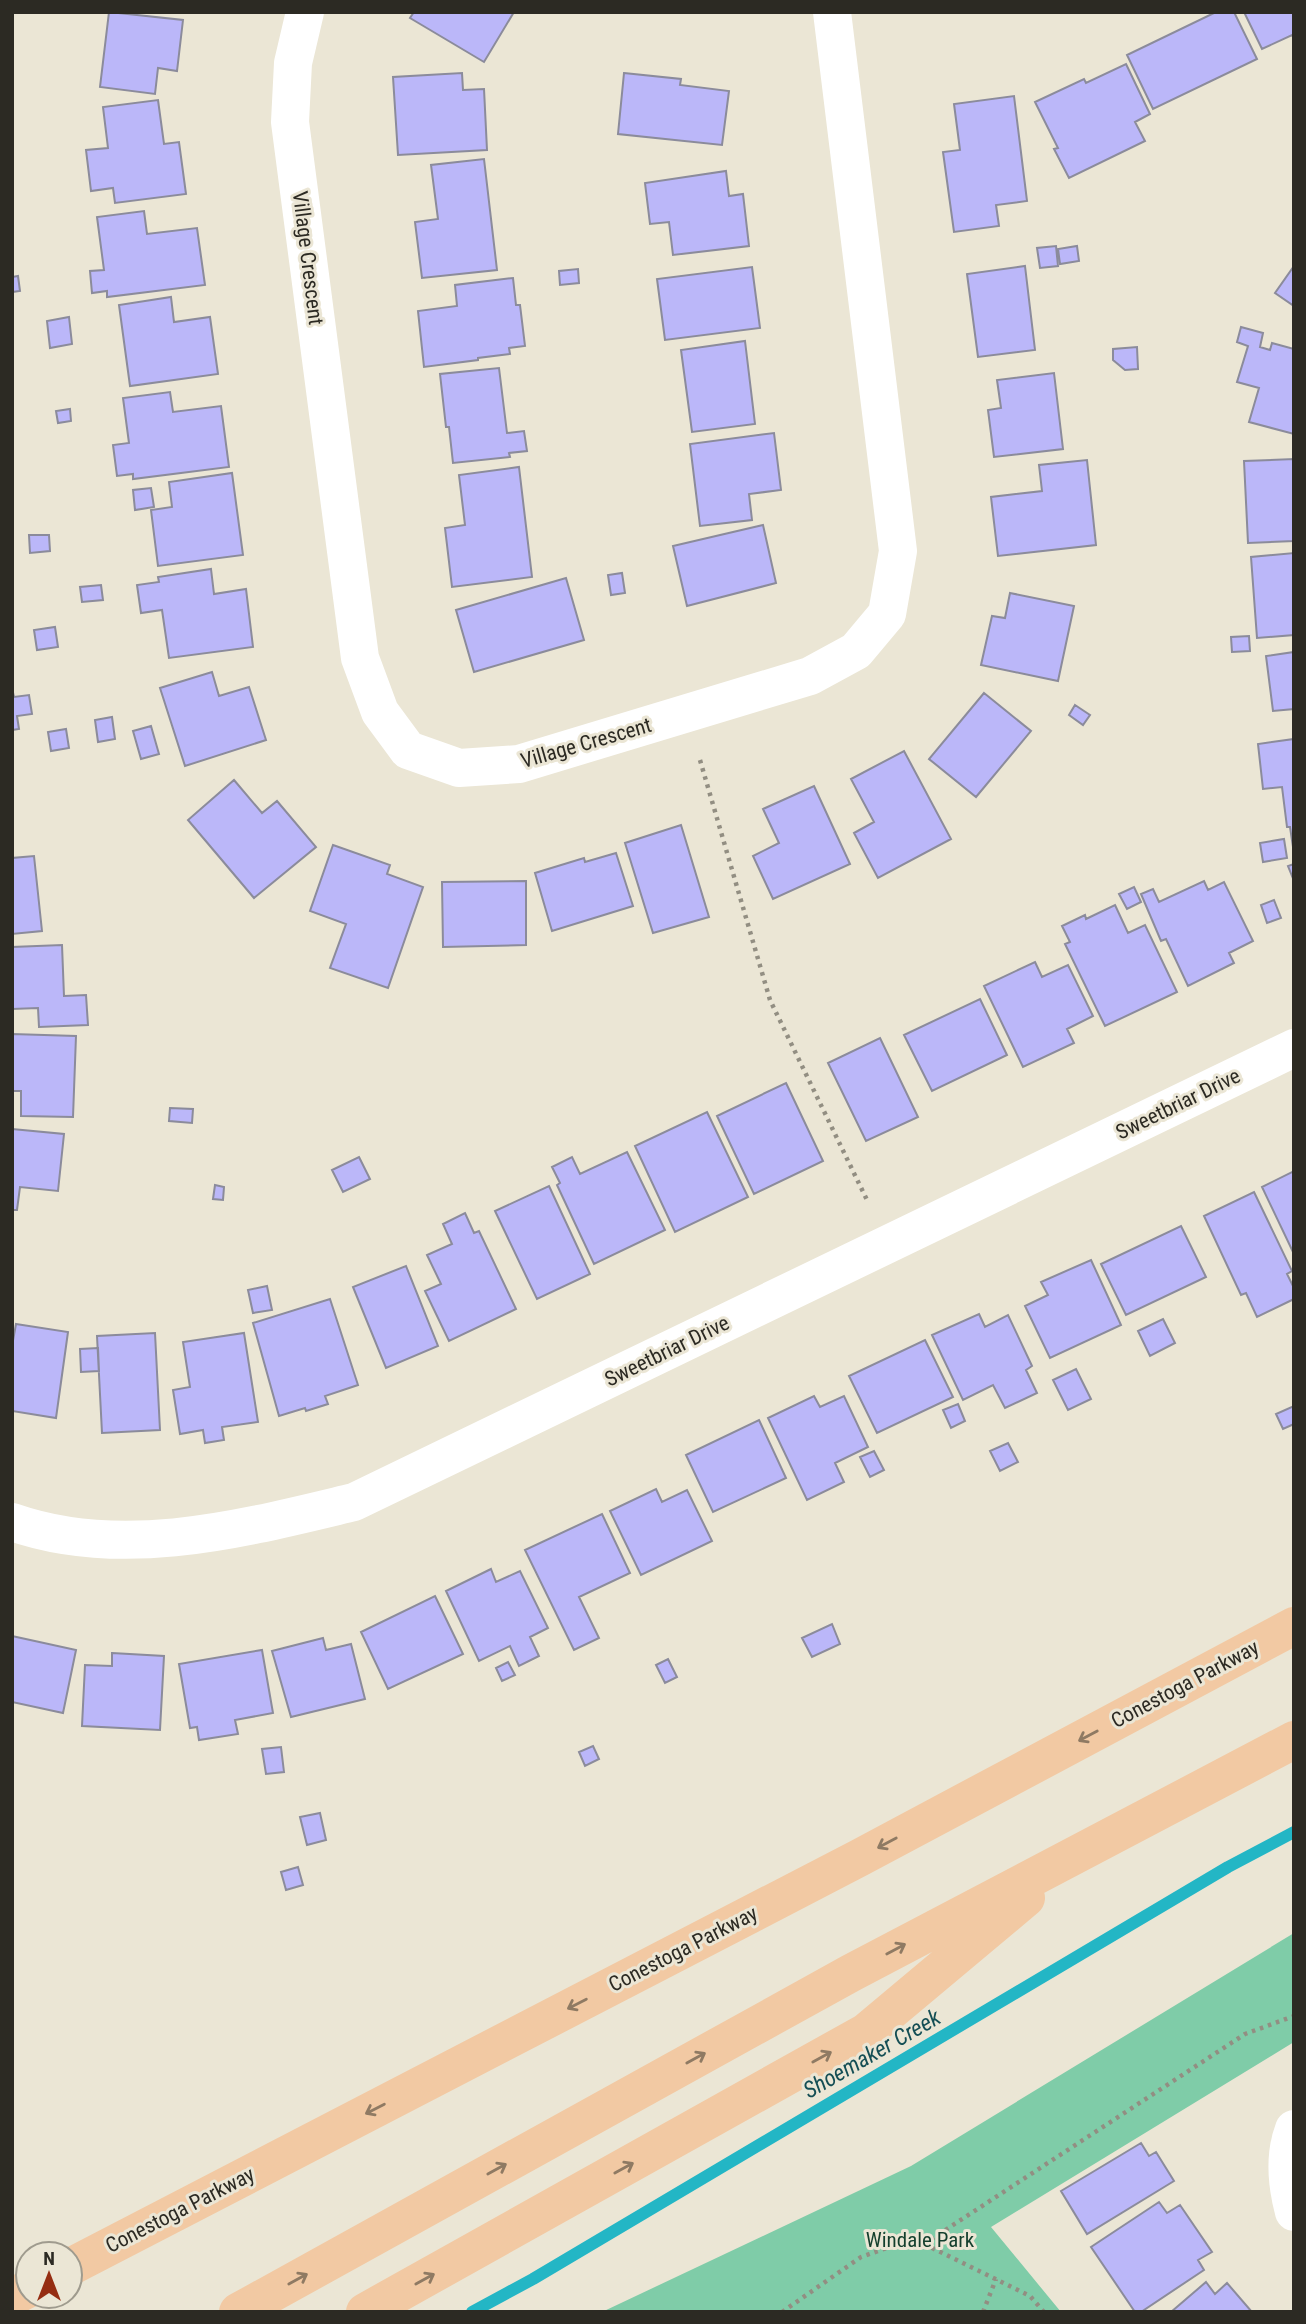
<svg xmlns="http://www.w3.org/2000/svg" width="1306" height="2324" viewBox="0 0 1306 2324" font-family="'Roboto Condensed',sans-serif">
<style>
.green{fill:#7fcca8}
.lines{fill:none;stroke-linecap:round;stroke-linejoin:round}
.stream{stroke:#23b6c5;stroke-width:12}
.building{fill:#bbb7f9;stroke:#8b8b9b;stroke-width:2}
.path{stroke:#928e82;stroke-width:4.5;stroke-dasharray:3.5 5;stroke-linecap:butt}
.street{stroke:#fff;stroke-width:38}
.highway{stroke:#f2c9a3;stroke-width:38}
.oneway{stroke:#8f7a63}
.labels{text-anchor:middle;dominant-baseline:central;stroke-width:6;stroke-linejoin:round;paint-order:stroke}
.street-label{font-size:21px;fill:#2c2a23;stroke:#ebe6d5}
.park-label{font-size:21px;fill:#133f2d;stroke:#ebe6d5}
.water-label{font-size:23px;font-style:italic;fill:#144e54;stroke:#ebe6d5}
</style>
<rect width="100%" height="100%" fill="#ebe6d5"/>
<path class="green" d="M1294 1933V2042L991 2227 1061 2312H602L911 2166Z"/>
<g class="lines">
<path class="stream" d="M472 2312 533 2279 1228 1867 1294 1832"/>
</g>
<path class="building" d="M109 12 183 20 177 71 158 68 155 94 100 87Z
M414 12H514L484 62 410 18Z
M1216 12H1234L1257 59 1153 109 1127 55Z
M1244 12H1294V39L1292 35 1262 49Z
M1126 64 1150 114 1135 122 1145 141 1069 178 1054 149 1058 148 1035 102 1084 79 1086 83Z
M462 73 463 90 484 89 487 150 398 155 393 77Z
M624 73 681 79 680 85 729 91 722 145 618 134Z
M1014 96 1027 201 996 205 999 226 954 232 943 152 960 150 954 104Z
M158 100 164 144 179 142 186 194 115 203 113 188 91 191 86 150 108 148 103 107Z
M484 159 497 270 422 278 415 222 438 219 431 165Z
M726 171 729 196 743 194 749 246 673 255 669 222 650 224 645 183Z
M144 211 147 234 197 228 205 285 107 297V291L92 293 90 271 104 270 97 217Z
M1056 246 1058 266 1040 268 1037 248Z
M1077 246 1079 261 1060 264 1058 249Z
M1025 266 1035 350 978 357 967 274Z
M1294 266V306L1275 293Z
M752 267 760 328 665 340 657 279Z
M578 269 579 283 560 285 559 271Z
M18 276 20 291 12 292V277Z
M513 278 516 305H520L525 346 509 348 510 354 478 358V360L424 367 418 311 457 306 455 285Z
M171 297 174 322 210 317 218 374 130 386 119 305Z
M69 317 72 344 50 348 47 321Z
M1241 327 1263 333 1260 347 1270 350 1272 343 1294 349V434L1249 422 1259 388 1237 382 1248 346 1237 342Z
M745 341 755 424 692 432 681 350Z
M1137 347 1138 369 1125 370 1113 360V349Z
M499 368 507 433 524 431 527 451 509 453 510 457 453 463 449 427H446L440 374Z
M1054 373 1063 449 994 457 988 410 1001 408 997 380Z
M170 392 173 412 221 406 229 467 133 479V474L117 476 113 445 129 443 123 398Z
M70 409 71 421 58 423 56 411Z
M774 433 781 490 749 494 752 520 700 526 690 444Z
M1294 459V541L1248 543 1244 461Z
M1087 460 1096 545 998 556 991 497 1042 491 1039 465Z
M519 467 532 577 452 587 445 528 465 525 459 475Z
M232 473 243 555 158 566 151 510 172 507 169 482Z
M151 488 154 507 135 510 133 490Z
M763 525 776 583 687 606 673 546Z
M29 535H49L50 551 30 553Z
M1294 553V635L1257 638 1251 557Z
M211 569 214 594 246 589 253 647 169 658 162 610 141 613 137 585 159 582 158 577Z
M622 573 625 593 611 595 608 575Z
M566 578 584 640 474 672 456 610Z
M101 585 103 600 82 602 80 587Z
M1010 593 1074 606 1058 681 981 665 992 616 1005 618Z
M55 627 58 647 37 650 34 630Z
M1249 636 1250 651 1232 652 1231 637Z
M1294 652V709L1273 711 1266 656Z
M212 672 219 696 249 687 266 740 185 766 160 688Z
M12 688 14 697 29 695 32 714 17 716 19 729 12 730Z
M984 693 1031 731 976 797 929 759Z
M1075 705 1090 715 1083 725 1069 715Z
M112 717 115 739 98 742 95 720Z
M151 726 159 754 141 759 133 731Z
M66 729 69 748 51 751 48 732Z
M1294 739V847H1293L1290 827H1287L1282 787 1263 789 1258 744Z
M904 751 951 839 878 878 854 833 874 822 851 779Z
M234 780 262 813 277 801 316 847 254 898 188 820Z
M814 786 850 864 773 899 753 856 779 843 763 809Z
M681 825 709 917 653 933 625 843Z
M1284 839 1287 858 1263 862 1260 843Z
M333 845 390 865 387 874 423 887 388 988 330 968 346 924 310 911Z
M616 853 633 906 552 931 535 873 584 858 585 862Z
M34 856 42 931 12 934V858Z
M1294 864V881L1288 866Z
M526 881V945L443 947 442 882Z
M1204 881 1208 890 1224 882 1253 941 1229 953 1234 963 1188 986 1166 939 1161 941 1141 894 1153 889 1159 902Z
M1134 887 1141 902 1127 909 1119 894Z
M1274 900 1281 918 1267 923 1261 905Z
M1115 905 1128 933 1145 925 1177 992 1105 1026 1065 944 1070 942 1062 926 1085 915 1086 919Z
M62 945 64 996 86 995 88 1025 39 1027 38 1008 12 1009V947Z
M1035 962 1042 977 1068 965 1093 1016 1067 1029 1074 1043 1023 1067 984 986Z
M980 999 1007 1055 932 1091 904 1035Z
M12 1034 76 1036 73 1117 21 1116V1091H12Z
M880 1038 918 1117 866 1141 828 1063Z
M786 1083 823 1161 754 1194 717 1116Z
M170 1108 193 1109 192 1123 169 1121Z
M707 1112 748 1197 675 1232 635 1146Z
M12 1129 64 1134 58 1191 20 1187 17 1210H12Z
M627 1152 665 1230 594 1264 557 1185 560 1183 552 1167 572 1157 580 1174Z
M359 1157 370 1179 343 1192 332 1170Z
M1294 1171V1251L1293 1252 1262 1187Z
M215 1185 224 1187 223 1200 213 1199Z
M549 1186 590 1274 537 1299 495 1211Z
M1254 1192 1292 1271 1287 1274 1294 1288V1299L1257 1317 1246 1293 1241 1295 1204 1216Z
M465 1213 474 1233 479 1231 516 1309 449 1341 425 1291 441 1284 427 1255 452 1244 443 1224Z
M1181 1226 1206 1277 1126 1315 1101 1264Z
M1091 1260 1121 1325 1050 1358 1025 1306 1048 1295 1041 1282Z
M406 1266 438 1346 386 1368 353 1287Z
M267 1286 272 1310 253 1313 248 1290Z
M330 1299 358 1385 325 1396 328 1404 306 1411 305 1408 279 1416 253 1323Z
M979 1314 985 1327 1008 1315 1032 1366 1026 1370 1037 1393 1005 1408 993 1385 963 1400 932 1335Z
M1163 1319 1175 1343 1150 1356 1138 1331Z
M16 1324 68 1332 56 1418 12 1411V1346Z
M155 1333 160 1430 102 1433 97 1336Z
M244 1333 258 1422 222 1427 224 1440 205 1443 203 1430 180 1434 173 1390 190 1387 183 1342Z
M925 1340 953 1397 877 1433 849 1376Z
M98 1348 99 1371 81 1372 80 1349Z
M1076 1369 1091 1399 1068 1410 1053 1380Z
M814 1396 820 1407 844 1396 868 1447 835 1463 844 1482 807 1500 768 1418Z
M958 1404 965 1421 951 1428 943 1410Z
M1294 1406V1424L1283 1429 1276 1414Z
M759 1420 786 1478 713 1512 686 1455Z
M1008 1443 1018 1462 1000 1471 990 1451Z
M874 1451 884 1470 870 1477 860 1457Z
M656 1489 662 1502 687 1490 712 1541 641 1575 610 1511Z
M602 1514 630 1573 579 1597 599 1638 574 1650 525 1550Z
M491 1569 496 1582 520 1571 548 1628 530 1637 539 1656 519 1666 510 1646 479 1661 446 1591Z
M435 1596 463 1654 388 1689 361 1632Z
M832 1624 840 1644 812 1657 802 1638Z
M12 1636 76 1650 63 1713 12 1702Z
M323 1638 326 1650 351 1644 365 1699 291 1717 272 1651Z
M262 1650 273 1713 235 1720 238 1734 199 1740 197 1727 190 1728 179 1664Z
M112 1653 164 1656 160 1730 82 1726 85 1665 112 1666Z
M668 1659 677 1677 665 1683 656 1665Z
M508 1662 515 1675 502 1681 496 1668Z
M593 1746 599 1759 585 1766 579 1752Z
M281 1747 284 1772 266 1774 262 1749Z
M320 1813 326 1840 307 1845 300 1817Z
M298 1867 303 1885 286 1890 281 1872Z
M1141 2143 1149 2156 1156 2152 1174 2181 1087 2234 1061 2191Z
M1159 2202 1167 2213 1180 2205 1212 2252 1198 2260 1204 2270 1141 2312H1135L1091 2247Z
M1206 2282 1215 2294 1227 2283 1252 2312H1171Z"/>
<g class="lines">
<path class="path" d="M700 760 770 1000 867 1200
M924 2244 1245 2034 1294 2016
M782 2312 861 2257 895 2245 924 2244 1030 2296 1044 2312
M983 2312 996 2279"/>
<path class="street" d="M305 12 293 63 290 122 360 658 380 712 408 750 459 768 519 764 810 676 856 651 887 614 898 551 832 12
M12 1522C123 1561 245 1528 354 1502L1294 1048
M1294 2129C1284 2155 1287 2186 1294 2212"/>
<path class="highway" d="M70 2267 859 1858 1294 1626
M12 2297 28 2289
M238 2312 851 1973 1294 1740
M365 2312 866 2032 1026 1898"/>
</g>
<defs><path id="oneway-shaft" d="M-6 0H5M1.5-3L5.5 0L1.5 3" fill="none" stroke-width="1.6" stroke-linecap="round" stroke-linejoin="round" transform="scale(1.75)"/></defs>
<g class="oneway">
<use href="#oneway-shaft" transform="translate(1088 1736) rotate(152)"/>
<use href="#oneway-shaft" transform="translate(887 1843) rotate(152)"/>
<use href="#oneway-shaft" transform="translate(896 1949) rotate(-28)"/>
<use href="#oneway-shaft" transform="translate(577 2004) rotate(153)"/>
<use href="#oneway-shaft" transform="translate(822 2057) rotate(-29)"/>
<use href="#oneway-shaft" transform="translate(696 2058) rotate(-29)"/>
<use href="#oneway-shaft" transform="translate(375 2109) rotate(153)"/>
<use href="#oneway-shaft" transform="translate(624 2168) rotate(-29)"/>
<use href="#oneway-shaft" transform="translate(497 2169) rotate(-29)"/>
<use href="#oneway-shaft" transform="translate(298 2279) rotate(-29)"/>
<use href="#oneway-shaft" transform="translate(425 2279) rotate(-29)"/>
</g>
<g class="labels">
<g class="street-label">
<text transform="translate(308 258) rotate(83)">Village Crescent</text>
<text transform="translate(586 743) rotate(-16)">Village Crescent</text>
<text transform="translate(1178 1104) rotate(-26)">Sweetbriar Drive</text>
<text transform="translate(667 1351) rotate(-26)">Sweetbriar Drive</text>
<text transform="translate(1185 1684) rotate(-28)">Conestoga Parkway</text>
<text transform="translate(683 1949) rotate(-27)">Conestoga Parkway</text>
<text transform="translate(180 2210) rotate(-27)">Conestoga Parkway</text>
</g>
<g class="park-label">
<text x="920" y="2240">Windale Park</text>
</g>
<g class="water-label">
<text transform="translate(872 2054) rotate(-30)">Shoemaker Creek</text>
</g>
</g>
<rect width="1306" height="2324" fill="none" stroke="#2c2a23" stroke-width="28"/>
<g transform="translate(49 2275)"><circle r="33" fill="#ebe6d5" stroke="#9f9b8e" stroke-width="2"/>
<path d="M0-5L12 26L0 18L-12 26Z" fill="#952d12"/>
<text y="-10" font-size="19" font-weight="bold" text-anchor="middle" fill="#2c2a23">N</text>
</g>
</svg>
